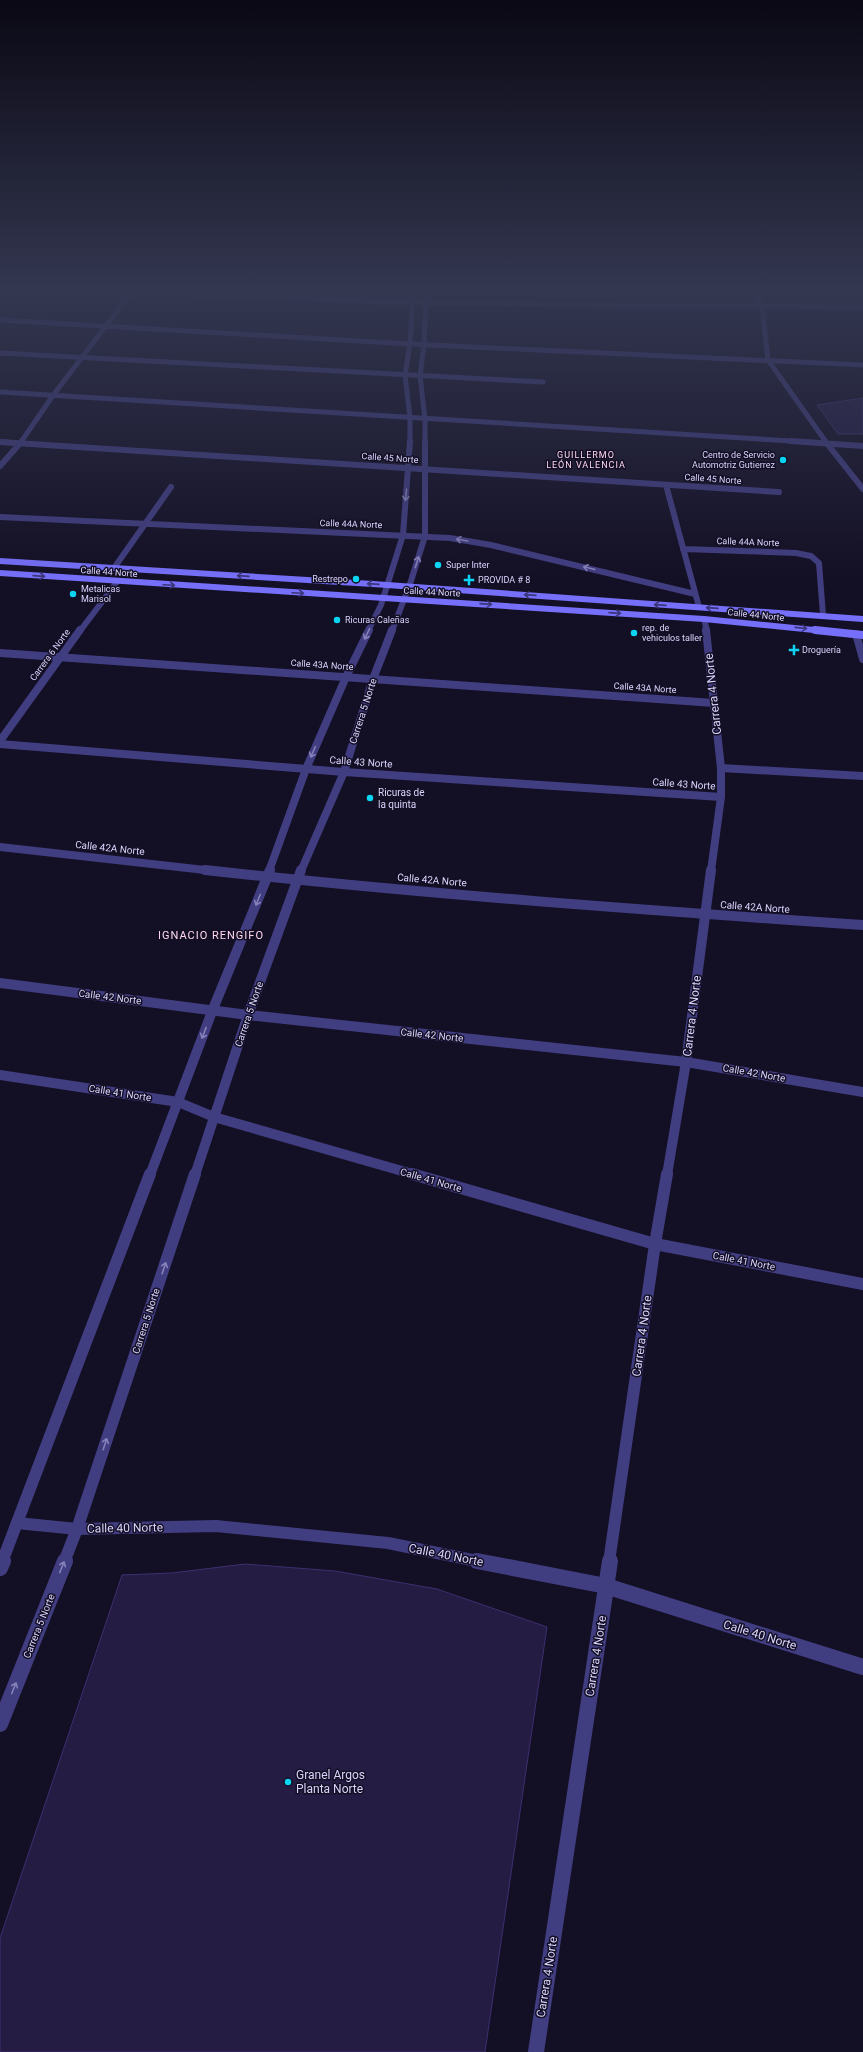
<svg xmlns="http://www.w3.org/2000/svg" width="863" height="2052" viewBox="0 0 863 2052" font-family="Roboto,sans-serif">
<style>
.building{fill:#251c44;stroke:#3e2f6f}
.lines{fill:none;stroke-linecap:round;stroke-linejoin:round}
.minor-far5{stroke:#413d81;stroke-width:5}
.minor-far4{stroke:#413d81;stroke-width:6}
.minor-far3{stroke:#413d81;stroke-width:8}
.minor-far2{stroke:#413d81;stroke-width:10}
.minor-far1{stroke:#413d81;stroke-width:12}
.minor{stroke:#413d81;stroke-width:16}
.tertiary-far5{stroke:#413d81;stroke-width:5}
.tertiary-far4{stroke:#413d81;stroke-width:6}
.tertiary-far3{stroke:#413d81;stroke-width:8}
.tertiary-far2{stroke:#413d81;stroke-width:10}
.tertiary-far1{stroke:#413d81;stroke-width:12}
.tertiary{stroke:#413d81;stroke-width:16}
.secondary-far1{stroke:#766ff9;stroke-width:6}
.secondary{stroke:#766ff9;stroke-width:8}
.oneway{stroke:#8681b9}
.oneway2{stroke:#3b3579}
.poi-dot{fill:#0bd5f2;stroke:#130f24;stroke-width:1.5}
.labels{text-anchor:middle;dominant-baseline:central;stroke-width:3;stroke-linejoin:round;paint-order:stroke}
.far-neighbourhood-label{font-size:9px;letter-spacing:1px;fill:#fdd6ee;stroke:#130f24}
.far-poi-label{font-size:9px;fill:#dad4fd;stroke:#130f24;text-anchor:start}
.far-street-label{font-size:9px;fill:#dad4fd;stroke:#130f24}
.street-label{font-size:10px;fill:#dad4fd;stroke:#130f24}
.poi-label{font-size:10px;fill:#dad4fd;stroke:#130f24;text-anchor:start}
.neighbourhood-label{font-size:11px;letter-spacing:1px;fill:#fdd6ee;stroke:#130f24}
.near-street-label{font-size:12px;fill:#dad4fd;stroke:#130f24}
.near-poi-label{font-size:12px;fill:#dad4fd;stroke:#130f24;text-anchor:start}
</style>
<rect width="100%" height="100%" fill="#130f24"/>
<path class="building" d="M863 398V434H838L817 405Z
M245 1564 335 1571 437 1589 547 1627 485 2052H0V1938L122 1575 172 1573Z"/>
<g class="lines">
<path class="minor-far5" d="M177 293 413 303 863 307
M754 293 762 306 768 360 826 442
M0 320 410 344 863 365
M0 353 543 382
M0 392 807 442
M0 442H7
M21 442 54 394 131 293"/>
<path class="minor-far4" d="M791 441 863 446
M825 441 863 489
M0 442 779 492
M0 466 22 441
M666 485 699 607
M0 517 450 538 491 545 695 594
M683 549 796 553 811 556 819 563 823 615
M114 568 171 487
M704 619 707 631
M80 631 117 582"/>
<path class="minor-far3" d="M706 630 721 768V797L711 871
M856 634 863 659
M0 653 714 703
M0 741 80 630
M0 744 344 772 721 797
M721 768 863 776
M0 847 214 871"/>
<path class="minor-far2" d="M205 870C423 894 643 910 863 925
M0 983 248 1015 686 1062 863 1092
M0 1075 178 1102 214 1117 416 1175
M667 1175 686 1062 711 870"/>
<path class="minor-far1" d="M412 1174 655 1244 863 1284
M17 1523 77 1529 216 1526 388 1543 482 1562
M609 1562 655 1244 667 1174"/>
<path class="minor" d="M477 1561 606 1586 863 1667
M536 2052 610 1561"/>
<path class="tertiary-far5" d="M410 442V418L405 375 410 344 413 293
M425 442V419L420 376 424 345 426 293"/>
<path class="tertiary-far4" d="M368 631 381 605 403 535 410 441
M392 631 411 581 425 536V441"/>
<path class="tertiary-far3" d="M269 871 306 769 346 677 369 630
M301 871 344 772 373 679 392 630"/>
<path class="tertiary-far2" d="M150 1175 213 1009 270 870
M195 1175 248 1015 301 870"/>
<path class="tertiary-far1" d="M2 1562 150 1174
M64 1562 77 1529 195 1174"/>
<path class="tertiary" d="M0 1568 3 1561
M0 1724 65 1561"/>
<path class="secondary-far1" d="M0 561 373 584 863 619
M0 573 704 619 824 631"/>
<path class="secondary" d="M815 630 863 635"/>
</g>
<defs><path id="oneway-shaft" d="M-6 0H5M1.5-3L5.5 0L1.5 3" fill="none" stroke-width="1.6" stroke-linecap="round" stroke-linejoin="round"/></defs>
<g class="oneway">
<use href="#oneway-shaft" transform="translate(406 495) rotate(95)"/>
<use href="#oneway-shaft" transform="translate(462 540) rotate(-171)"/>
<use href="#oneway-shaft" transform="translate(417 562) rotate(-73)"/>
<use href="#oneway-shaft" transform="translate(589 568) rotate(-166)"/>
<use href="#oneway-shaft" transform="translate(367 634) rotate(116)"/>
<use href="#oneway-shaft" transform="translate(313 752) rotate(114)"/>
<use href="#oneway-shaft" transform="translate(258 900) rotate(112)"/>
<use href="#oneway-shaft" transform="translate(204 1033) rotate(111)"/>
<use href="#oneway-shaft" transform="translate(164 1268) rotate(-72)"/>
<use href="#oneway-shaft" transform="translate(105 1444) rotate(-72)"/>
<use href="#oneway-shaft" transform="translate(62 1567) rotate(-68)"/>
<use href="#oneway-shaft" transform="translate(14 1688) rotate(-68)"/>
</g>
<g class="oneway2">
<use href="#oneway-shaft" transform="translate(39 576) rotate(4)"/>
<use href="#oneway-shaft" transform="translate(243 576) rotate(-176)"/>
<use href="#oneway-shaft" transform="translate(373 584) rotate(-176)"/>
<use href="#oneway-shaft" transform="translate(169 585) rotate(3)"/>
<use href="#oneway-shaft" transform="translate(298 593) rotate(3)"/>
<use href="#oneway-shaft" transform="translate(530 595) rotate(-176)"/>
<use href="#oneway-shaft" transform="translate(486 604) rotate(4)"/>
<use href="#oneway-shaft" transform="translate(660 605) rotate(-176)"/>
<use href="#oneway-shaft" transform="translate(712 608) rotate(-176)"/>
<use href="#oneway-shaft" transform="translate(615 613) rotate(4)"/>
<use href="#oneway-shaft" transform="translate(801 628) rotate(6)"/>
</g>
<linearGradient id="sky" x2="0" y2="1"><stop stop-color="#0a0814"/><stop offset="0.5" stop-color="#333750"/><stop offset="1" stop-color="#333750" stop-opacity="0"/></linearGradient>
<rect width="863" height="581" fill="url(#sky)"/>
<g class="poi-dot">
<circle cx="783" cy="460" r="4"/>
<circle cx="438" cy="565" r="4"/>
<circle cx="356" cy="579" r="4"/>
<path d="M467 574h4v4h4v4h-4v4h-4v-4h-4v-4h4z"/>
<circle cx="73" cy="594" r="4"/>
<circle cx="337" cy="620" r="4"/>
<circle cx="634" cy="633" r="4"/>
<path d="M792 644h4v4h4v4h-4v4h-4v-4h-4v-4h4z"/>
<circle cx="370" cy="798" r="4"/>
<circle cx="288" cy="1782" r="4"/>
</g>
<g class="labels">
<g class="far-neighbourhood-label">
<text x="586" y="455">GUILLERMO<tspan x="586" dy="10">LEÓN VALENCIA</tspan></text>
</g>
<g class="far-poi-label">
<text x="775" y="455" text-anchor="end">Centro de Servicio<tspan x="775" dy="10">Automotriz Gutierrez</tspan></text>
<text x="446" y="565">Super Inter</text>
<text x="348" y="579" text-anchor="end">Restrepo</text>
<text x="478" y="580">PROVIDA # 8</text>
<text x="81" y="589">Metalicas<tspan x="81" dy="10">Marisol</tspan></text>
<text x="345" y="620">Ricuras Caleñas</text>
<text x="642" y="628">rep. de<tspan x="642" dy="10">vehiculos taller</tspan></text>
<text x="802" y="650">Droguería</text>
</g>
<g class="far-street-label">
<text transform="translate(390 458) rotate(4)">Calle 45 Norte</text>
<text transform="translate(713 479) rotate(4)">Calle 45 Norte</text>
<text transform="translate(351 524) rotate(2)">Calle 44A Norte</text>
<text transform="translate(748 542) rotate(2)">Calle 44A Norte</text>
<text transform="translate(109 572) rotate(4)">Calle 44 Norte</text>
<text transform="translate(432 592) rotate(3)">Calle 44 Norte</text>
<text transform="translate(756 615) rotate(6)">Calle 44 Norte</text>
<text transform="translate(50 655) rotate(-54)">Carrera 6 Norte</text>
<text transform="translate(322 665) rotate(4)">Calle 43A Norte</text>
<text transform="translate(645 688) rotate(4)">Calle 43A Norte</text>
</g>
<g class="street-label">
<text transform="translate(363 711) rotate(-72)">Carrera 5 Norte</text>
<text transform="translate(361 762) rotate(4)">Calle 43 Norte</text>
<text transform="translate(684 784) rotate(4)">Calle 43 Norte</text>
<text transform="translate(110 848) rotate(6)">Calle 42A Norte</text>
<text transform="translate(432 880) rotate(5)">Calle 42A Norte</text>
<text transform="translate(755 907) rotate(4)">Calle 42A Norte</text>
<text transform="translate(110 997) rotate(7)">Calle 42 Norte</text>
<text transform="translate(249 1014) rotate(-71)">Carrera 5 Norte</text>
<text transform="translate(432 1035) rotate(6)">Calle 42 Norte</text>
<text transform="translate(754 1073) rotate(10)">Calle 42 Norte</text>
<text transform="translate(120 1093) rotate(9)">Calle 41 Norte</text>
<text transform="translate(431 1180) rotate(16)">Calle 41 Norte</text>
<text transform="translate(744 1261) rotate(11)">Calle 41 Norte</text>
<text transform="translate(146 1321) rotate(-72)">Carrera 5 Norte</text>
<text transform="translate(39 1626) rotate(-68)">Carrera 5 Norte</text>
</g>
<g class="poi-label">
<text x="378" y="792">Ricuras de<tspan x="378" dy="12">la quinta</tspan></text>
</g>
<g class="neighbourhood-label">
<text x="211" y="935">IGNACIO RENGIFO</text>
</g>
<g class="near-street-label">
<text transform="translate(713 694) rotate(-96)">Carrera 4 Norte</text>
<text transform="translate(692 1016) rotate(-83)">Carrera 4 Norte</text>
<text transform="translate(642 1336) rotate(-82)">Carrera 4 Norte</text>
<text transform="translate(125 1528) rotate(-1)">Calle 40 Norte</text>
<text transform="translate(446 1555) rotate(11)">Calle 40 Norte</text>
<text transform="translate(760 1635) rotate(17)">Calle 40 Norte</text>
<text transform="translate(596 1656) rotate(-81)">Carrera 4 Norte</text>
<text transform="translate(547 1977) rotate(-81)">Carrera 4 Norte</text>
</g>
<g class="near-poi-label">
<text x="296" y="1775">Granel Argos<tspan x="296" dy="14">Planta Norte</tspan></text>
</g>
</g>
</svg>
